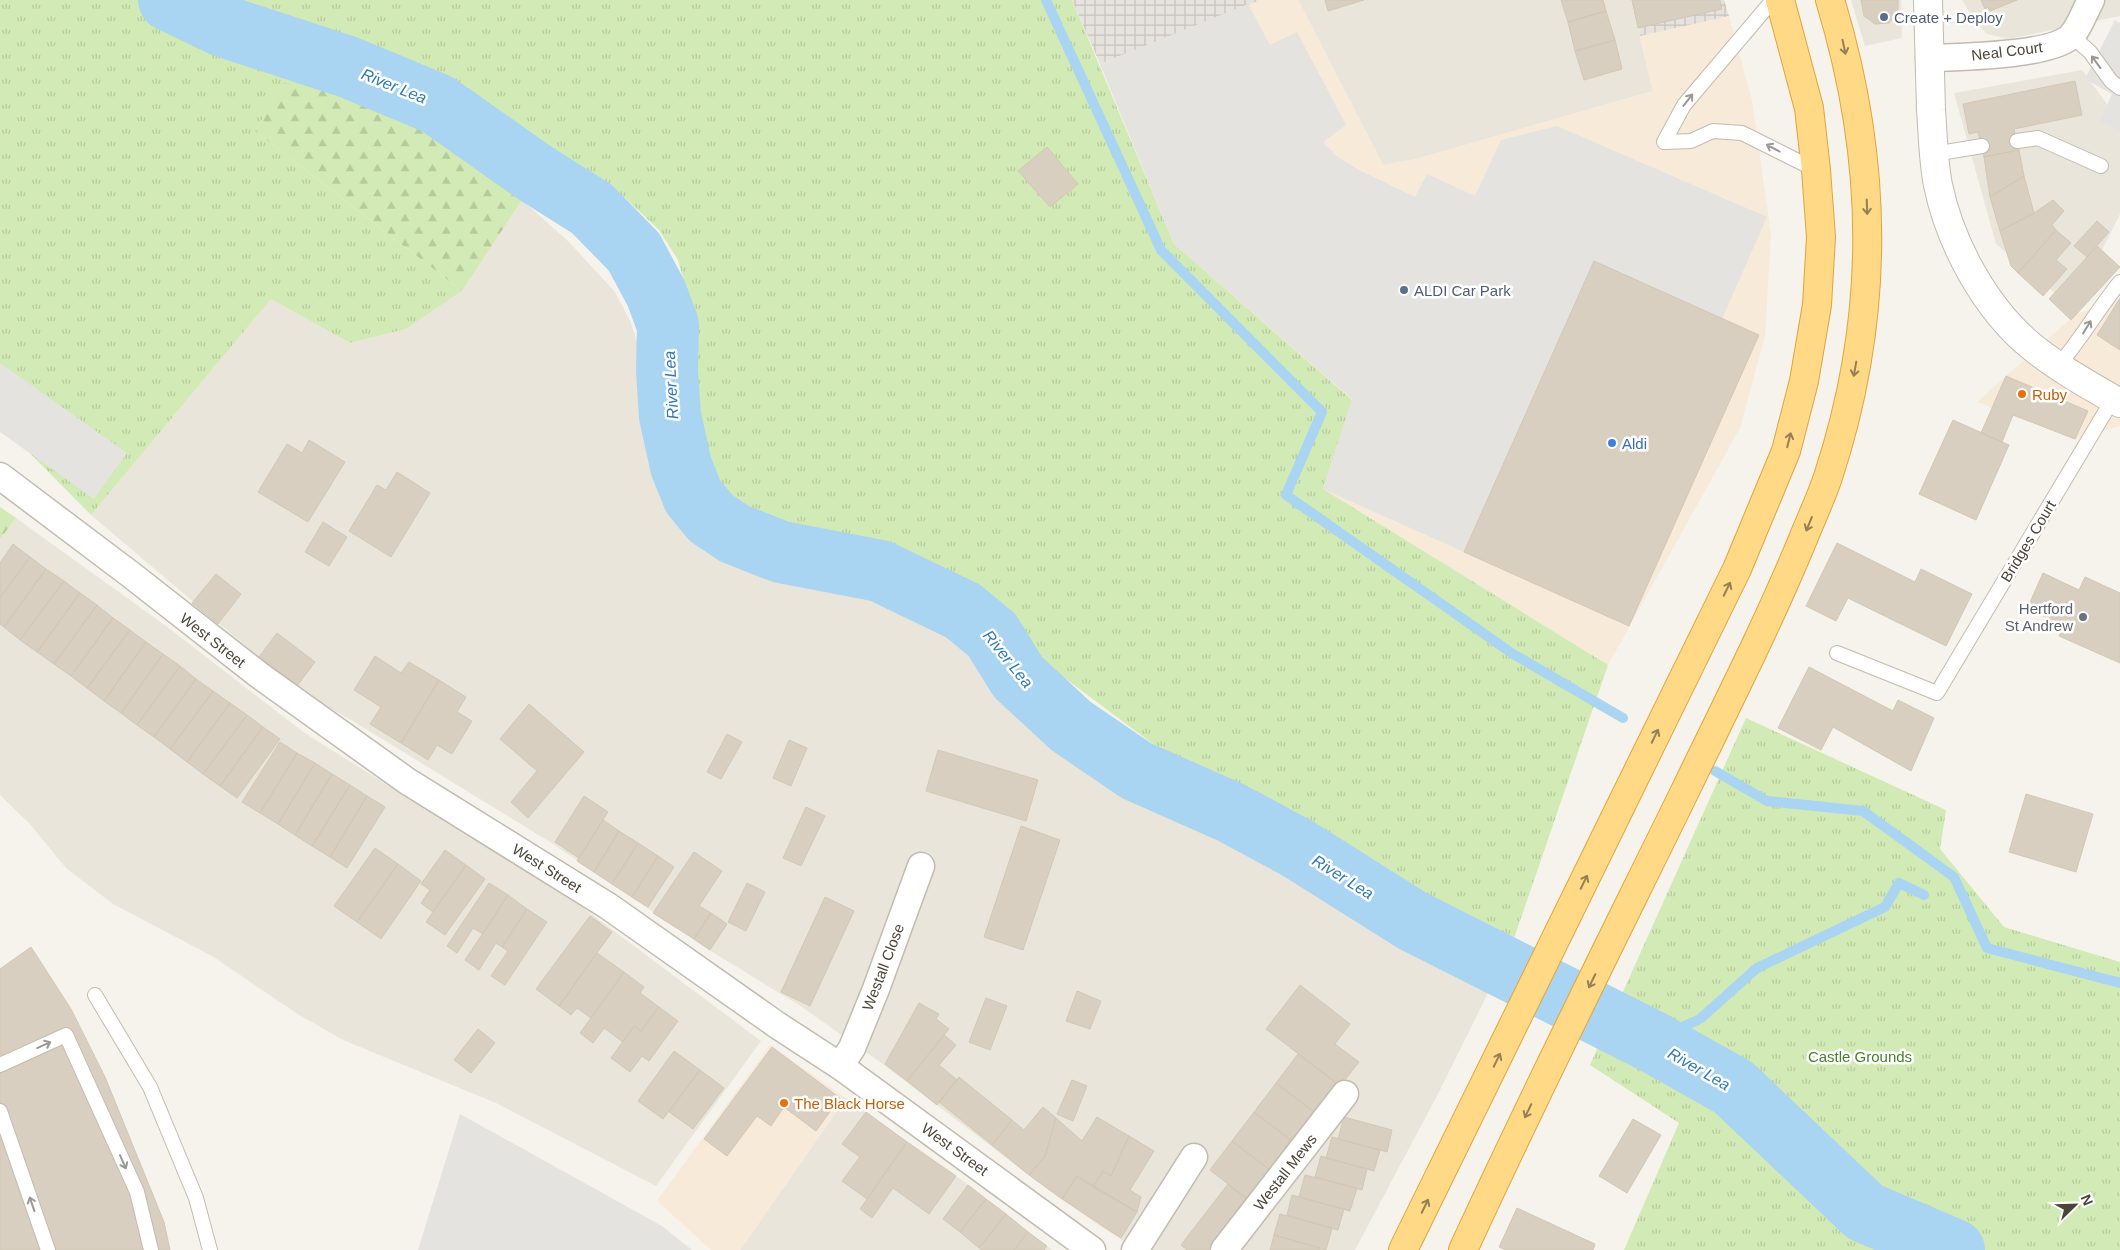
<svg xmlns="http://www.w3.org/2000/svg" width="2120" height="1250" viewBox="0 0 2120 1250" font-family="Helvetica,sans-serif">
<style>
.residential{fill:#eae5da}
.commercial{fill:#f7ead8}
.industrial{fill:url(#industrial-grid)}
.grass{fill:url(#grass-tufts)}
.forest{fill:url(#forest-firs)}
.parking{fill:#e5e3e0}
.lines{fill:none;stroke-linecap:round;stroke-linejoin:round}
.stream{stroke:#a9d4f2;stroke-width:10}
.river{stroke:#a9d4f2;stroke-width:62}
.building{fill:#d8cfc1;stroke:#d3c7b4}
.service-casing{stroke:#c2bbae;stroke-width:16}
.minor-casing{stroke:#c2bbae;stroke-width:29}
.tertiary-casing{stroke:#c2bbae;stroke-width:30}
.trunk-casing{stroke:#e0a43c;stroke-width:30}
.service{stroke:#fff;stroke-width:14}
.minor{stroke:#fff;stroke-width:26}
.tertiary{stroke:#fff;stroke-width:28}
.trunk{stroke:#ffd985;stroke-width:28}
.oneway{stroke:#938057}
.oneway2{stroke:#9c9892}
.service-dot{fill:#5c6f8a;stroke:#fff;stroke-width:2}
.food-dot{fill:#e8710a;stroke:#fff;stroke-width:2}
.shop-dot{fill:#3f7fe0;stroke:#fff;stroke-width:2}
.worship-dot{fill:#6b7280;stroke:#fff;stroke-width:2}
.labels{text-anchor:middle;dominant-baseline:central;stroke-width:5;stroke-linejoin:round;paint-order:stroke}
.service-label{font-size:15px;fill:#4e5e75;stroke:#fff;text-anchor:start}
.street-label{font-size:15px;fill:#4b4439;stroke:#fff}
.food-label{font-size:15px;fill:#c56008;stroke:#fff;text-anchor:start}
.shop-label{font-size:15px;fill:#366cbe;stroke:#fff;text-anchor:start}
.worship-label{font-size:15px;fill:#5b616d;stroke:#fff;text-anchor:end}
.park-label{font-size:15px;fill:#4a7f2a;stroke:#fff}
.water-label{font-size:16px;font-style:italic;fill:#2e7ab2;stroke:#fff}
</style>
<defs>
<pattern id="industrial-grid" width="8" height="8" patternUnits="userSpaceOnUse" patternTransform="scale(1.25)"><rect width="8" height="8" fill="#e6e2dd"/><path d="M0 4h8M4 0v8" fill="none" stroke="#c7c3be"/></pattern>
<pattern id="grass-tufts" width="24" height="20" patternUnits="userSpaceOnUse" patternTransform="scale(1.25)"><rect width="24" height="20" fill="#d2eab5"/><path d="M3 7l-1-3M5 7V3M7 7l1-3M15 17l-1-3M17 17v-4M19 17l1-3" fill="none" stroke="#b6ca9c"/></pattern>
<pattern id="forest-firs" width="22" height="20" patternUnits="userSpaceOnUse" patternTransform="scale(1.25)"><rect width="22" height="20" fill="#d2eab5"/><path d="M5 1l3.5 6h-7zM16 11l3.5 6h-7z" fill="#b6ca9c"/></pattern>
</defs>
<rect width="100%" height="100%" fill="#f6f3ec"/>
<path class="residential" d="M1298 0H1631L1653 91 1416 159 1383 165Z
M1851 0H1901L1902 38 1865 46Z
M1962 0H2120V16L2009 39 1987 34 1975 21Z
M2082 70 2120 122V214L2073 308 1996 244 1954 93Z
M522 200 569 242 615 292 630 321 646 366 657 409 664 471 676 514 692 537 718 551 821 579 895 607 955 639 977 661 996 693 1076 766 1116 792 1217 832 1282 866 1411 951 1461 966 1490 989 1439 1092 1355 1250H1138L1100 1226 1038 1182 884 1065 799 1005 709 950 550 842 356 723 294 687 91 515 271 299 350 343 406 329 462 291Z
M16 518 166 626 306 734 578 904 761 1041 656 1186 496 1103 343 1040 296 1013 212 956 113 904 66 868 30 824 0 795V539Z
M846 1098 966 1183 1052 1250H740Z"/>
<path class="commercial" d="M1259 0H1298L1383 165 1416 159 1653 91 1640 36 1729 16 1752 100 1771 235 1765 336 1740 428 1608 665 1323 489 1174 244 1100 64Z
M2120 300V426L2075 439 1977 402 2076 314Z
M770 1045 846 1098 740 1250H711L657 1201Z"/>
<path class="industrial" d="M1072 0H1257L1258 1 1100 64Z
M1631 0H1724L1729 16 1640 36Z"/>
<path class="grass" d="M0 0H1072L1174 244 1352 400 1323 489 1608 665 1511 947 1412 894 1297 816 1244 785 1165 753 1046 664 1004 613 971 586 853 537 793 530 758 519 727 502 705 464 695 440 689 390 691 331 687 291 678 260 659 230 624 197 589 175 534 182 507 169 310 42 255 131 462 291 406 329 350 343 271 299 91 515 0 423Z
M1746 718 1946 810 1940 849 2004 927 2120 962V1250H1624L1679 1123 1590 1065Z"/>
<path class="forest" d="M310 41 507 169 534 182 462 291 255 131Z
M0 507 16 518 0 539Z"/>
<path class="parking" d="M1248 4 1270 45 1297 32 1346 125 1323 142 1338 157 1357 169 1415 197 1427 174 1475 196 1501 140 1557 126 1767 217 1722 319 1464 552 1323 489 1352 399 1174 244 1100 64Z
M2115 20 2120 23V131L2100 121 2112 94 2085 79Z
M0 363 127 453 94 499 0 432Z
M460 1114 662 1226 692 1250H418Z"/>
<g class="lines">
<path class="stream" d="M1046 0 1161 250 1322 412 1286 495 1513 654 1623 718
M1715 771 1767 801 1863 811 1954 877 1987 948 2120 983
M1651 1041 1700 1019 1757 968 1885 907 1899 883 1924 895"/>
<path class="river" d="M169 0 223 26 348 67 437 104 535 173 592 209 634 252 656 293 668 325 667 371 670 416 681 466 693 496 711 518 735 534 781 552 880 571 963 611 992 635 1018 677 1071 726 1137 771 1232 813 1297 848 1413 921 1651 1041 1733 1087 1865 1212 1954 1250"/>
</g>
<path class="building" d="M1325 0H1364L1328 11Z
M1561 0H1603L1606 11 1568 22Z
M1632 0H1720L1722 9 1638 28Z
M1861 0H1898V11L1889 23 1875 24 1864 16Z
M1981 0H2017L1990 11 1988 7 1985 9Z
M1606 11 1615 40 1575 51 1568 22Z
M1615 40 1622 69 1584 80 1575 51Z
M2075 81 2082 115 2014 129 2019 150 1984 157 1978 132 1969 134 1963 104Z
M1047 147 1078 184 1050 207 1018 171Z
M2019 150 2024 176 1990 197 1984 157Z
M2024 176 2034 213 2000 231 1990 197Z
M2053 200 2064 211 2052 225 2056 230 2018 273 2011 266 2000 231 2034 213Z
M2097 221 2109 232 2087 257 2074 246Z
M2056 230 2071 243 2056 260 2067 269 2043 296 2018 273Z
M2097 246 2120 267 2071 320 2049 299Z
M1594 261 1759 335 1629 626 1464 552Z
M2120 298V350L2097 335Z
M2006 376 2088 411 2075 439 2013 415 2002 442 1981 433Z
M1953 420 2009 445 1976 520 1919 494Z
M309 440 345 462 308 522 258 492 287 444 302 453Z
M397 472 430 493 391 557 349 531 377 485 386 490Z
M323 522 347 537 329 566 305 552Z
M1837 543 1915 582 1921 569 1972 594 1946 646 1848 598 1836 621 1806 606Z
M13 544 30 557 0 598V563Z
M30 557 46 569 4 627 0 624V598Z
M46 569 64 581 20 640 4 627Z
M2043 573 2079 590 2085 577 2120 593V663L2059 636 2064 625 2027 609Z
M216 574 241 594 218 624 192 603Z
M64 581 80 593 37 652 20 640Z
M80 593 97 605 54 664 37 652Z
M97 605 113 618 71 676 54 664Z
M113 618 130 630 87 688 71 676Z
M130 630 146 642 104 701 87 688Z
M277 633 315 662 297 686 259 657Z
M146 642 163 654 121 713 104 701Z
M163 654 180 666 137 725 121 713Z
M375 656 401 673 409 662 439 680 401 743 370 724 381 707 354 690Z
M180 666 196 679 154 737 137 725Z
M1809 667 1893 711 1898 700 1934 718 1911 771 1833 727 1821 750 1778 728Z
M196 679 213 691 170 749 154 737Z
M439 680 466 697 457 712 472 721 452 754 437 745 428 760 401 743Z
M213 691 230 703 187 762 170 749Z
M230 703 247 715 203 774 187 762Z
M529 704 584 752 528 818 511 802 537 771 500 739Z
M247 715 263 727 220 786 203 774Z
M263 727 280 739 237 798 220 786Z
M727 734 742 742 721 779 707 772Z
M789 740 807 748 791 786 773 778Z
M280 742 297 753 260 813 242 802Z
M938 750 1038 780 1026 821 926 791Z
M297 753 315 763 278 824 260 813Z
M315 763 332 774 295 835 278 824Z
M332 774 350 785 312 846 295 835Z
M350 785 367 796 330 857 312 846Z
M2026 794 2093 814 2076 872 2009 852Z
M367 796 385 807 347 868 330 857Z
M584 796 608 812 579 858 555 842Z
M806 807 825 816 801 866 783 858Z
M603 820 619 831 594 872 577 861Z
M1021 826 1060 840 1023 950 984 937Z
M619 831 638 843 612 884 594 872Z
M638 843 658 856 632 897 612 884Z
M375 848 398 864 357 922 334 906Z
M445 850 466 865 433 912 421 903 430 890 421 884Z
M694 852 722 871 699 906 711 913 694 939 653 913Z
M658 856 674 867 648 907 632 897Z
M398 864 421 881 381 939 357 922Z
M466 865 485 879 445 935 426 922Z
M489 883 508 895 483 934 473 928 457 953 447 946Z
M747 883 765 892 746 931 728 922Z
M508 895 527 909 502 947 496 943 479 970 465 960Z
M825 897 854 911 810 1006 781 992Z
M527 909 547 922 505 985 491 976 508 951 502 947Z
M711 913 727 924 710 950 694 939Z
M590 916 612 932 559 1006 536 989Z
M31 947 71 1009 105 1077 164 1222 170 1250H0V969Z
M597 953 624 972 591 1018 577 1008 571 1015 559 1006Z
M624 972 644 987 640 993 659 1007 641 1031 634 1026 623 1042 604 1028 593 1043 580 1033Z
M1300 985 1350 1024 1335 1044 1359 1062 1340 1086 1266 1029Z
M1077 991 1101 1001 1090 1029 1066 1021Z
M986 998 1007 1006 990 1050 969 1042Z
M919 1003 939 1014 936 1019 949 1029 907 1081 885 1064Z
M659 1007 678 1021 649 1061 642 1056 630 1072 611 1058 634 1026 641 1031Z
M478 1029 495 1043 471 1073 454 1060Z
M944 1035 956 1045 939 1065 957 1080 937 1105 907 1081Z
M772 1047 840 1098 816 1131 784 1107 771 1126 757 1116 727 1156 704 1139Z
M674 1051 700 1070 663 1119 638 1101Z
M1298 1054 1340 1086 1318 1115 1276 1083Z
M700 1070 724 1088 693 1129 669 1112Z
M959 1077 1012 1120 992 1145 939 1102Z
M1072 1080 1087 1086 1073 1121 1057 1114Z
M1276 1083 1318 1115 1296 1144 1254 1112Z
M1043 1107 1056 1118 1045 1156 1029 1175 992 1145 1012 1120 1024 1130Z
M866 1112 907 1142 867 1199 842 1181 860 1157 842 1144Z
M1254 1112 1296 1144 1274 1173 1232 1141Z
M1097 1117 1129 1136 1111 1176 1103 1171 1093 1187 1077 1176 1062 1199 1029 1175 1045 1156 1056 1118 1082 1141Z
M1344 1117 1392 1130 1387 1152 1338 1139Z
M1633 1119 1661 1135 1627 1193 1599 1176Z
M1129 1136 1154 1151 1130 1190 1141 1197 1137 1212 1093 1187 1103 1171 1111 1176Z
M1332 1137 1380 1150 1374 1171 1326 1158Z
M1232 1141 1274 1173 1251 1202 1210 1170Z
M907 1142 956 1176 929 1214 893 1188 872 1218 860 1209Z
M1321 1156 1367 1169 1362 1190 1315 1177Z
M1305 1175 1357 1188 1350 1211 1299 1197Z
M1077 1176 1137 1212 1121 1238 1062 1199Z
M1228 1184 1251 1202 1234 1216 1208 1250H1187L1181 1245Z
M968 1185 986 1199 960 1232 943 1219Z
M1292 1195 1344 1209 1338 1230 1287 1215Z
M986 1199 1006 1214 979 1248 960 1232Z
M1517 1208 1595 1244 1593 1250H1506L1499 1247Z
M1006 1214 1028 1232 1014 1250H983L979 1248Z
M1280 1214 1332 1228 1326 1250 1274 1235Z
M1028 1232 1047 1246 1044 1250H1014Z
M1274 1235 1320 1248V1250H1270Z"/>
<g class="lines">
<g class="service-casing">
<path id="service" d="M2072 36 2090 52 2111 81 2120 88
M2017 141 2038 138 2101 166
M1664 142 1684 105 1773 0
M1664 142 1691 141 1713 131 1742 133 1816 170
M1934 154 1982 146
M2058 366C2081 339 2098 309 2120 282
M1837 653 1937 693 2113 399
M95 995 150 1087 196 1198 210 1250
M0 1065 66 1035 137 1192 151 1250
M0 1111 48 1250"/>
</g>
<g class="minor-casing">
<path id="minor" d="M1929 58C1957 57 2056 56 2073 34 2080 25 2085 11 2091 0
M0 476 130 574 259 675 407 781 608 906 777 1025 840 1066 1092 1250
M840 1066 852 1048 876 989 921 866
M1135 1250 1194 1157
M1224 1250 1345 1094"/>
</g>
<g class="tertiary-casing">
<path id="tertiary" d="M1928 0C1929 37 1930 73 1931 110 1933 135 1933 160 1938 185 1950 243 1985 308 2031 346 2058 368 2090 386 2120 403"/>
</g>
<g class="trunk-casing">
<path id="trunk" d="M1403 1250 1737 569 1786 451 1804 381 1817 305 1821 237 1816 170 1809 108 1780 0
M1463 1250C1534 1095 1611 942 1686 789 1726 706 1768 624 1803 539 1811 519 1821 498 1828 477 1881 316 1879 161 1830 0"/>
</g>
<use href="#service" class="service"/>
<use href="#minor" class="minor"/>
<use href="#tertiary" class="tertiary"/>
<use href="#trunk" class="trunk"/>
</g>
<defs><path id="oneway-shaft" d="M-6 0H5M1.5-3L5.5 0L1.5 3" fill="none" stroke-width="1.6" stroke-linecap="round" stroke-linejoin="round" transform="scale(1.25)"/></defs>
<g class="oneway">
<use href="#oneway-shaft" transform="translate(1844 47) rotate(78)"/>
<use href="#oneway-shaft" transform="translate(1867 207) rotate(88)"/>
<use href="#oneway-shaft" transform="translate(1855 369) rotate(100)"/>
<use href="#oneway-shaft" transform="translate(1789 440) rotate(-76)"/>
<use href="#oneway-shaft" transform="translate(1809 524) rotate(112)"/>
<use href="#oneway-shaft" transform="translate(1727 589) rotate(-64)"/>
<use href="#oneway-shaft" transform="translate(1655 736) rotate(-64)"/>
<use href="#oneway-shaft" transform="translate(1584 882) rotate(-64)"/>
<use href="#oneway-shaft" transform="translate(1592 981) rotate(116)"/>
<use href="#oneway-shaft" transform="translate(1497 1060) rotate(-64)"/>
<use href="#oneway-shaft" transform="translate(1528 1111) rotate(116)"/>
<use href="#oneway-shaft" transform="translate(1425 1206) rotate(-64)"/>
</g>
<g class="oneway2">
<use href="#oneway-shaft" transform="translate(2096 62) rotate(-126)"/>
<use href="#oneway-shaft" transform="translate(1688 100) rotate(-52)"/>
<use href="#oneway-shaft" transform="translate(1773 148) rotate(-152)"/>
<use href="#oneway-shaft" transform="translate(2087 327) rotate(-58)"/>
<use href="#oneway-shaft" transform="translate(44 1045) rotate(-24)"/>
<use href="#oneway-shaft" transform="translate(123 1162) rotate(66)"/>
<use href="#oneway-shaft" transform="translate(32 1204) rotate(-109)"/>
</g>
<g class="service-dot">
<circle cx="1884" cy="17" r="5"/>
<circle cx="1404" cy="290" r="5"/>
</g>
<g class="food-dot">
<circle cx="2022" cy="394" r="5"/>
<circle cx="784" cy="1103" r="5"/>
</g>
<circle class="shop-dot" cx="1612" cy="443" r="5"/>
<circle class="worship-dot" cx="2083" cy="617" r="5"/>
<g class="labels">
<g class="service-label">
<text x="1894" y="17">Create + Deploy</text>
<text x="1414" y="290">ALDI Car Park</text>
</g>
<g class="street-label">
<text transform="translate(2007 51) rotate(-7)">Neal Court</text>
<text transform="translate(2028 541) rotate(-59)">Bridges Court</text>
<text transform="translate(213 640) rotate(38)">West Street</text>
<text transform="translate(547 868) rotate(32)">West Street</text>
<text transform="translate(883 967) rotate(-69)">Westall Close</text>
<text transform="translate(955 1149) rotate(36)">West Street</text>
<text transform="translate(1285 1172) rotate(-52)">Westall Mews</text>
</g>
<g class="food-label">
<text x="2032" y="394">Ruby</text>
<text x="794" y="1103">The Black Horse</text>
</g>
<g class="shop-label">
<text x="1622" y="443">Aldi</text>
</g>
<g class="worship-label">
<text x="2073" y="608">Hertford<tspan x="2073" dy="17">St Andrew</tspan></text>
</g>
<g class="park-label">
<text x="1860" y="1056">Castle Grounds</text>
</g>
<g class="water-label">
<text transform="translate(394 86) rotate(22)">River Lea</text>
<text transform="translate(671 385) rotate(-93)">River Lea</text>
<text transform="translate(1008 659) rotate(51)">River Lea</text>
<text transform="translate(1343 877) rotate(32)">River Lea</text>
<text transform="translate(1699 1069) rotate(30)">River Lea</text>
</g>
</g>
<g transform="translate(2075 1205) rotate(67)" stroke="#ffffff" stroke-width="4" paint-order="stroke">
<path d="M0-4L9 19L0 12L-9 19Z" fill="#4b4439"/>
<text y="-8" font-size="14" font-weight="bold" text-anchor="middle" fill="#4b4439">N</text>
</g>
</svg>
